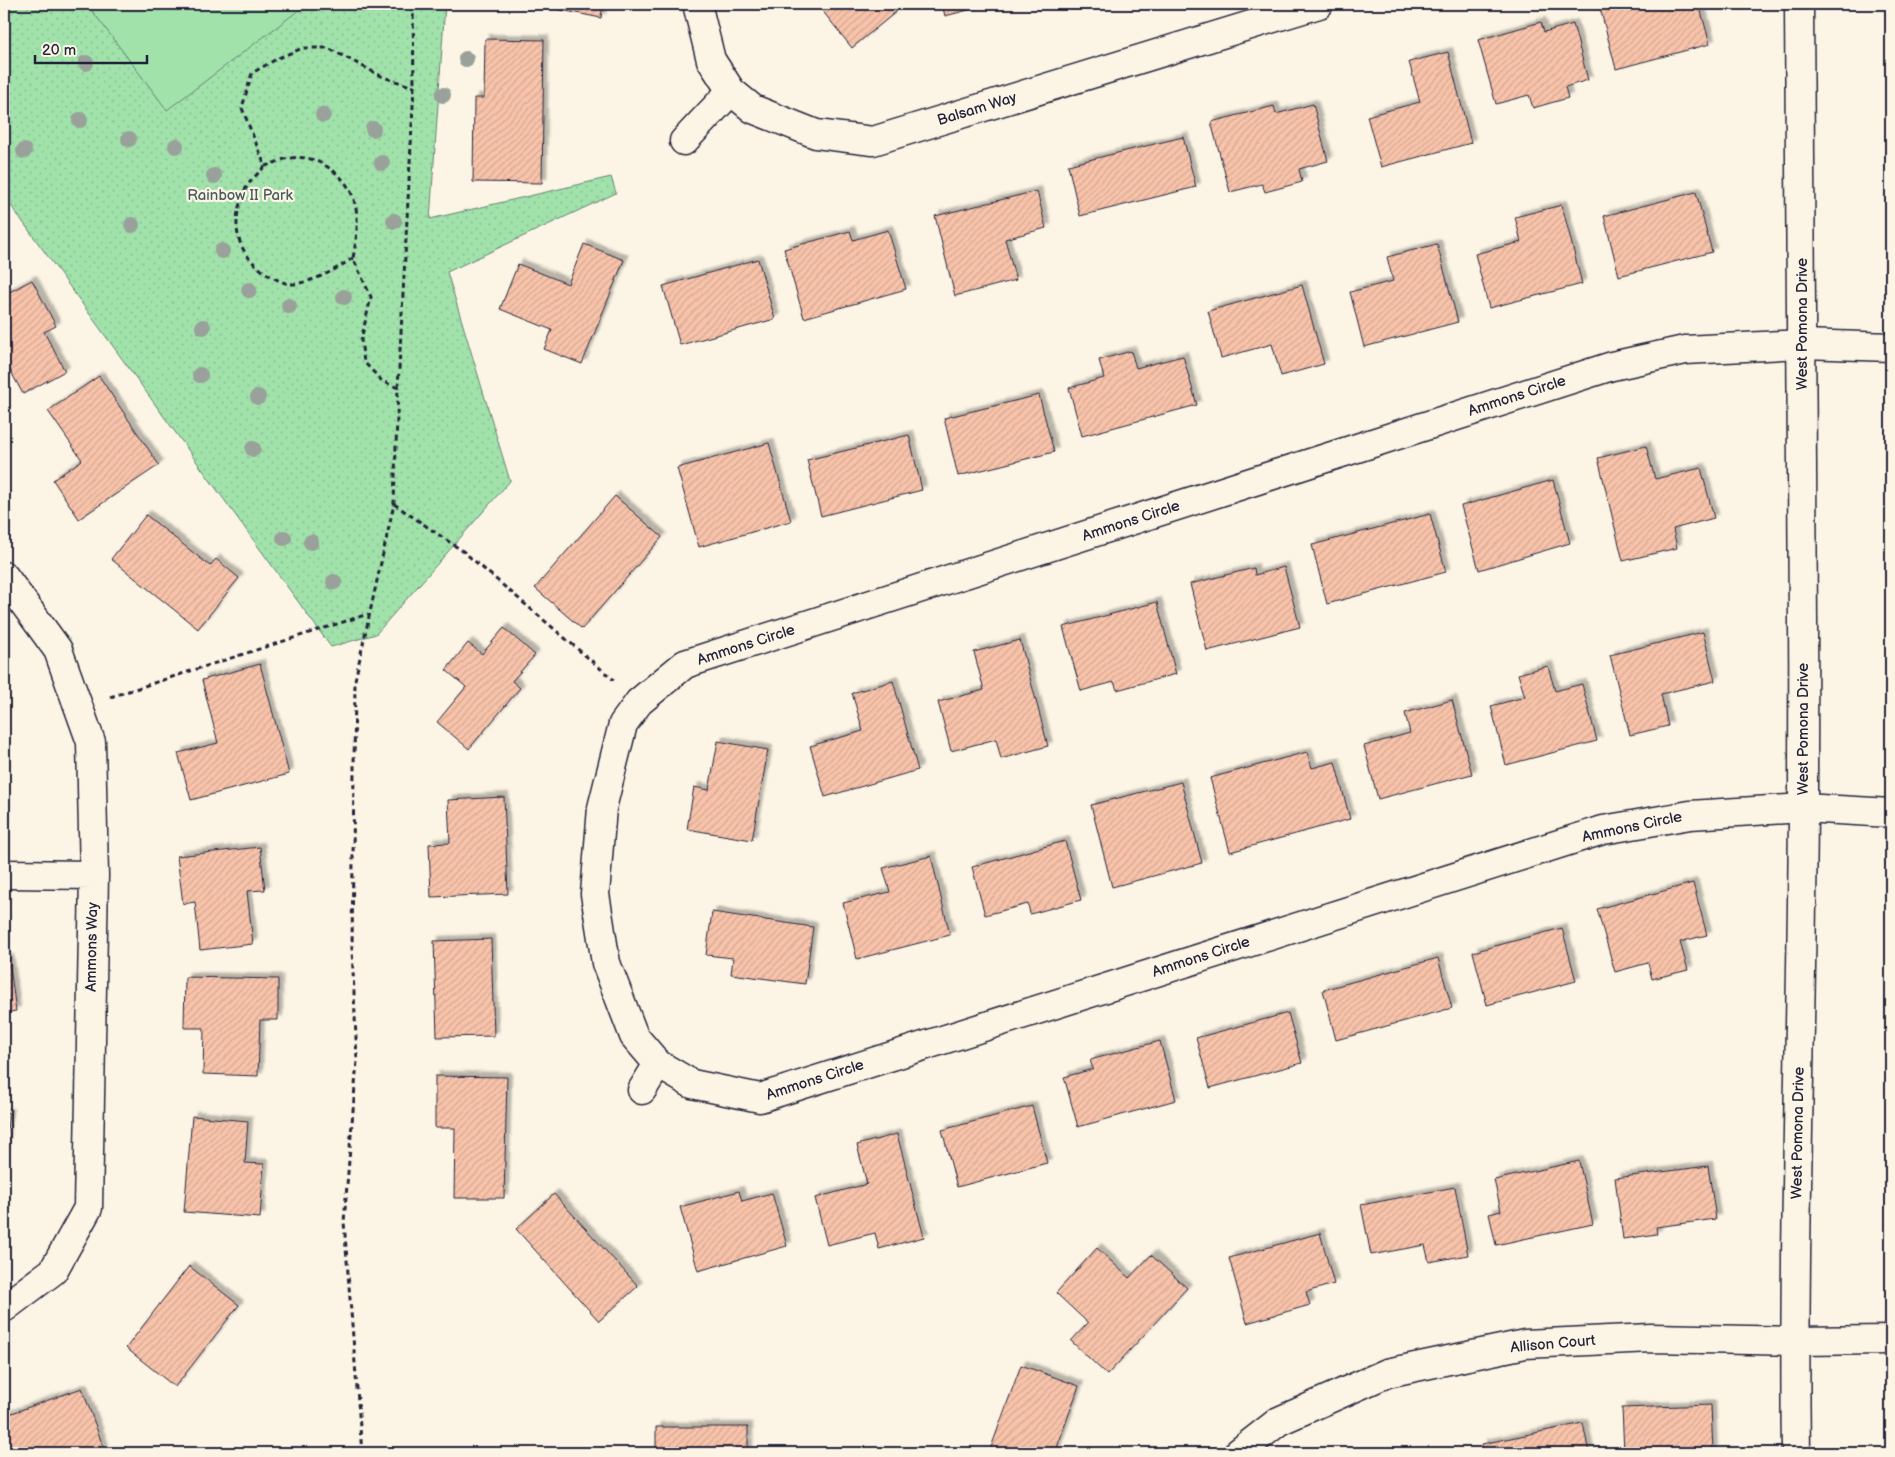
<svg xmlns="http://www.w3.org/2000/svg" width="1895" height="1457" viewBox="0 0 1895 1457" font-family="'Balsamiq Sans',sans-serif">
<style>
.park{fill:url(#park-dots);stroke:#628273}
.garden{fill:#a1e2ab;stroke:#628273}
.building{fill:url(#building-hatch);stroke:#22223b;filter:url(#shadow)}
.lines{fill:none;stroke-linecap:round;stroke-linejoin:round}
.minor-casing{stroke:#22223b;stroke-width:31}
.tertiary-casing{stroke:#22223b;stroke-width:31}
.path{stroke:#22223b;stroke-width:3;stroke-dasharray:5 4;stroke-linecap:butt}
.minor{stroke:#fcf5e5;stroke-width:28}
.tertiary{stroke:#fcf5e5;stroke-width:28}
.tree{fill:#99a19a}
.labels{text-anchor:middle;dominant-baseline:central;stroke-width:4.5;stroke-linejoin:round;paint-order:stroke}
.street-label{font-size:15px;fill:#22223b;stroke:#fcf5e5}
.park-label{font-size:15px;fill:#485c5d;stroke:#fcf5e5}
</style>
<defs>
<pattern id="park-dots" width="8" height="8" patternUnits="userSpaceOnUse" patternTransform="scale(1.25)"><rect width="8" height="8" fill="#a1e2ab"/><path d="M2 2h.1M6 6h.1" fill="none" stroke="#8ac294" stroke-width="1.8" stroke-linecap="round"/></pattern>
<pattern id="building-hatch" width="6" height="6" patternUnits="userSpaceOnUse" patternTransform="scale(1.25)"><rect width="6" height="6" fill="#f8c3aa"/><path d="M-1 1l2-2M0 6l6-6M5 7l2-2" fill="none" stroke="#d4a793"/></pattern>
<filter id="shadow"><feDropShadow dx="4.5" dy="-4.5" stdDeviation="1" flood-color="#0004"/></filter>
</defs>
<rect width="100%" height="100%" fill="#fcf5e5"/>
<filter id="ink" filterUnits="userSpaceOnUse"><feTurbulence type="fractalNoise" baseFrequency=".02" numOctaves="2"/><feDisplacementMap in="SourceGraphic" scale="10" xChannelSelector="R" yChannelSelector="G"/><feConvolveMatrix kernelMatrix="1 2 1 2 8 2 1 2 1" color-interpolation-filters="sRGB"/></filter>
<g filter="url(#ink)">
<path class="park" d="M4 4H445L430 219 611 177 616 193 447 272 510 481 376 634 331 647 4 196Z"/>
<path class="garden" d="M87 4H307L167 110Z"/>
<path class="building" d="M531 4H603L601 18Z
M817 4H891L897 11 852 48Z
M942 4H992L945 16Z
M1599 4H1699L1710 44 1616 69Z
M1541 22 1544 32 1573 24 1588 80 1565 87 1568 98 1533 108 1529 95 1496 104 1478 40Z
M485 39 544 40 542 183 473 182 474 98H484Z
M1448 52 1471 143 1381 167 1367 116 1420 102 1409 62Z
M1313 104 1328 161 1299 169 1302 182 1265 192 1262 184 1230 192 1211 122 1274 106 1276 114Z
M1183 137 1196 187 1080 216 1068 165Z
M1037 191 1046 228 1005 239 1016 280 955 296 935 216Z
M1696 192 1712 252 1619 276 1604 216Z
M1562 205 1582 284 1489 308 1475 254 1521 242 1515 217Z
M888 230 906 289 804 318 784 249 850 231 853 240Z
M584 244 624 260 582 364 544 349 552 330 500 309 518 264 568 284Z
M1437 244 1458 322 1364 347 1350 292 1393 281 1387 257Z
M758 259 775 319 680 345 663 286Z
M32 280 56 326 44 332 65 371 23 394 4 359V295Z
M1302 285 1324 364 1281 376 1272 344 1221 358 1208 311Z
M1131 351 1136 368 1183 356 1197 405 1082 436 1069 388 1104 378 1099 360Z
M99 376 159 465 79 519 53 480 82 460 48 411Z
M1039 395 1054 452 958 476 944 418Z
M909 435 922 490 821 516 807 460Z
M769 443 791 521 699 547 677 468Z
M1646 446 1655 479 1701 468 1714 518 1673 529 1677 548 1623 561 1598 458Z
M1553 480 1570 543 1479 570 1461 506Z
M615 496 662 537 582 629 535 588Z
M1430 514 1446 572 1327 604 1312 545Z
M146 515 210 566 216 559 239 578 198 629 111 559Z
M1284 567 1300 627 1207 651 1190 584 1254 568 1255 575Z
M1157 602 1176 674 1117 690 1114 682 1081 691 1063 627Z
M504 628 535 655 512 681 520 688 469 749 437 722 466 687 446 670 468 643 482 654Z
M1703 632 1715 681 1661 694 1668 726 1630 735 1610 655Z
M1020 640 1048 746 1001 759 996 739 951 751 938 702 984 690 974 652Z
M260 664 289 774 191 800 178 753 218 743 202 680Z
M1548 666 1555 691 1582 684 1597 741 1506 765 1491 706 1525 697 1518 674Z
M893 681 918 770 825 797 810 746 863 731 852 693Z
M1452 700 1472 774 1378 799 1364 746 1410 733 1405 713Z
M718 741 768 750 752 840 687 829 694 787 709 790Z
M1307 752 1312 768 1335 762 1350 819 1230 852 1210 778Z
M1181 782 1202 863 1112 887 1091 805Z
M504 797 508 894 431 897 429 844 450 843 448 800Z
M1065 841 1081 900 1030 914 1028 904 985 915 972 867Z
M260 847 265 890 247 891 253 944 200 950 195 902 183 904 177 856Z
M931 856 950 935 857 959 843 903 890 892 883 868Z
M1693 883 1707 935 1680 942 1688 970 1652 979 1648 963 1615 972 1597 909Z
M712 912 813 927 805 984 731 974 733 958 706 955Z
M1562 928 1576 981 1487 1005 1473 952Z
M491 939 494 1036 437 1037 434 941Z
M1438 958 1452 1008 1336 1040 1323 990Z
M9 959 16 1011 4 1013V960Z
M185 977 278 979V1020H260L258 1076 203 1074 204 1028H184Z
M1288 1013 1302 1063 1210 1088 1196 1038Z
M1160 1041 1176 1100 1078 1127 1064 1077 1093 1069 1090 1060Z
M435 1076 507 1077 504 1198H454L455 1128H435Z
M1032 1106 1047 1163 957 1187 942 1130Z
M4 1112 9 1113 4 1155Z
M192 1116 248 1121 245 1163 264 1164 260 1218 184 1212Z
M897 1134 924 1237 879 1249 875 1233 827 1245 815 1198 867 1184 857 1145Z
M1579 1161 1593 1224 1496 1245 1489 1214 1501 1211 1494 1180Z
M1708 1166 1716 1219 1656 1227 1657 1234 1623 1239 1615 1178Z
M1455 1187 1468 1255 1429 1262 1425 1245 1371 1255 1361 1205Z
M739 1191 742 1201 772 1193 787 1246 698 1271 680 1207Z
M554 1194 638 1286 599 1321 516 1229Z
M1320 1233 1334 1284 1306 1292 1310 1305 1247 1323 1229 1258Z
M1097 1248 1129 1278 1151 1255 1187 1288 1107 1375 1071 1341 1088 1323 1056 1293Z
M189 1266 239 1305 175 1387 126 1348Z
M1021 1365 1079 1386 1055 1453H989Z
M82 1388 104 1449 93 1453H4V1416Z
M1711 1405 1713 1453H1624L1622 1408Z
M1583 1423 1589 1453H1484L1482 1444Z
M656 1427H748V1453H656Z"/>
<g class="lines">
<g class="minor-casing">
<path id="minor" d="M697 4 711 60 731 91 753 109 816 134 873 141 1319 4
M684 141 731 91
M1891 347 1803 344 1685 350 1612 366 685 664 639 702 623 724 602 808 595 894 606 963 634 1036 658 1064 692 1084 760 1098 1603 830 1690 815 1803 808 1891 813
M4 576 58 650 91 742 94 875 88 1208 53 1271 4 1308
M4 874 94 875
M642 1090 658 1064
M1238 1453 1279 1421 1387 1373 1525 1344 1651 1338 1794 1341 1891 1340"/>
</g>
<g class="tertiary-casing">
<path id="tertiary" d="M1796 1453C1793 1237 1802 1021 1803 805 1804 538 1802 271 1799 4"/>
</g>
<path class="path" d="M265 166C273 164 282 159 290 158 305 156 314 159 326 166 362 188 360 221 353 258
M398 388 382 381 364 362 361 340 371 297 353 258C335 270 316 281 294 284 284 285 270 276 263 271 234 250 231 221 245 190 249 181 259 173 265 166L242 108 252 73 278 58 303 48H328L383 77 414 87
M394 504 464 552 614 680
M110 697 368 614
M362 1453 344 1222 357 1061 352 948 355 680 394 504 398 388 414 87 413 4"/>
<use href="#minor" class="minor"/>
<use href="#tertiary" class="tertiary"/>
</g>
<g class="tree">
<circle cx="466" cy="59" r="8"/>
<circle cx="86" cy="63" r="8"/>
<circle cx="443" cy="95" r="8"/>
<circle cx="323" cy="115" r="8"/>
<circle cx="80" cy="120" r="8"/>
<circle cx="373" cy="129" r="8"/>
<circle cx="129" cy="139" r="8"/>
<circle cx="176" cy="146" r="8"/>
<circle cx="24" cy="151" r="8"/>
<circle cx="382" cy="163" r="8"/>
<circle cx="214" cy="176" r="8"/>
<circle cx="394" cy="221" r="8"/>
<circle cx="132" cy="225" r="8"/>
<circle cx="222" cy="251" r="8"/>
<circle cx="249" cy="290" r="8"/>
<circle cx="344" cy="297" r="8"/>
<circle cx="289" cy="306" r="8"/>
<circle cx="203" cy="327" r="8"/>
<circle cx="200" cy="375" r="8"/>
<circle cx="258" cy="397" r="8"/>
<circle cx="253" cy="449" r="8"/>
<circle cx="284" cy="538" r="8"/>
<circle cx="311" cy="542" r="8"/>
<circle cx="334" cy="582" r="8"/>
</g>
</g>
<g class="labels">
<g class="street-label">
<text transform="translate(977 109) rotate(-17)">Balsam Way</text>
<text transform="translate(1802 324) rotate(-90)">West Pomona Drive</text>
<text transform="translate(1517 396) rotate(-18)">Ammons Circle</text>
<text transform="translate(1131 521) rotate(-18)">Ammons Circle</text>
<text transform="translate(746 645) rotate(-18)">Ammons Circle</text>
<text transform="translate(1803 729) rotate(-90)">West Pomona Drive</text>
<text transform="translate(1632 827) rotate(-12)">Ammons Circle</text>
<text transform="translate(92 947) rotate(-89)">Ammons Way</text>
<text transform="translate(1201 957) rotate(-18)">Ammons Circle</text>
<text transform="translate(815 1080) rotate(-18)">Ammons Circle</text>
<text transform="translate(1798 1133) rotate(-89)">West Pomona Drive</text>
<text transform="translate(1553 1344) rotate(-5)">Allison Court</text>
</g>
<g class="park-label">
<text x="240" y="195">Rainbow II Park</text>
</g>
</g>
<rect width="1895" height="1457" fill="none" stroke="#fcf5e5" stroke-width="20"/>
<rect x="10" y="10" width="1875" height="1437" fill="none" stroke="#22223b" stroke-width="2" filter="url(#ink)"/>
<path d="M35 55v8h112v-8" fill="none" stroke="#22223b" stroke-width="2.5"/>
<text x="42" y="55" font-size="15" fill="#22223b" stroke="#fcf5e5" stroke-width="4" paint-order="stroke">20 m</text>
</svg>
